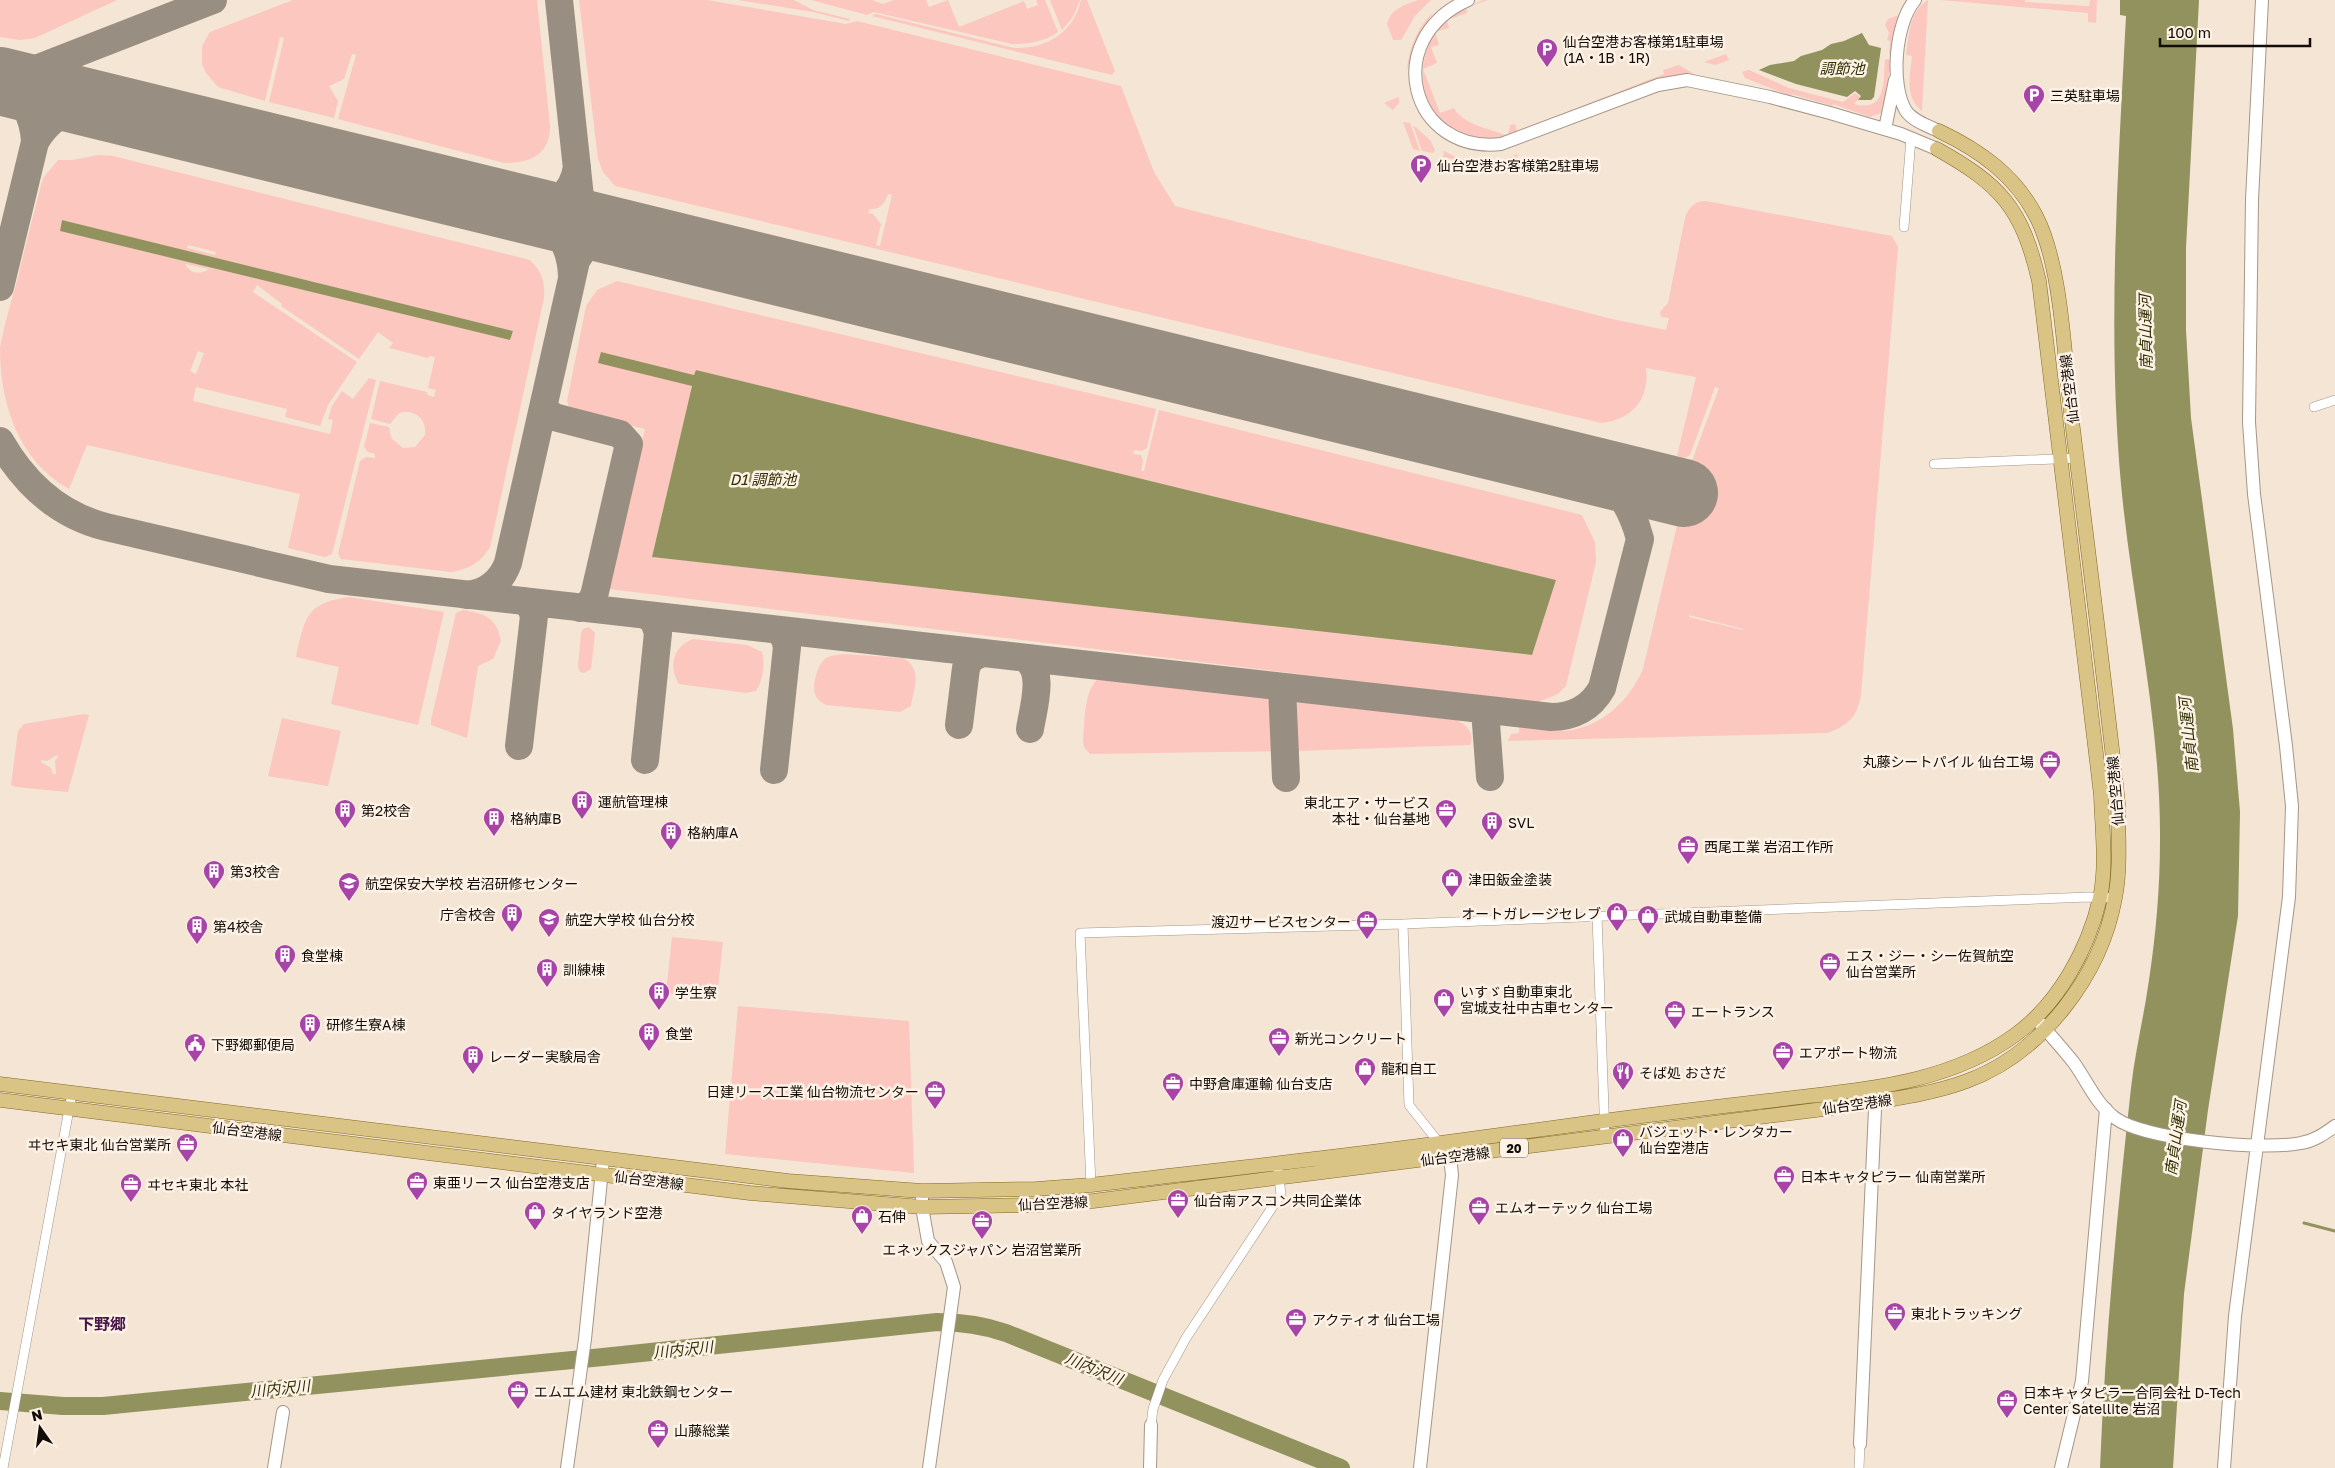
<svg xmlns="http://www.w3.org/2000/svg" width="2335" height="1468" viewBox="0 0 2335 1468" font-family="'Golos Text','Noto Sans JP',sans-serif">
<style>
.green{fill:#fcc7bf;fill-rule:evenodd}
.water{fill:#91925d}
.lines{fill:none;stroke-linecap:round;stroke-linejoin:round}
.stream{stroke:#91925d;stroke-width:3}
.river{stroke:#91925d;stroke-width:18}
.taxiway{stroke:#998e82;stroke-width:28}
.runway{stroke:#998e82;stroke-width:68}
.street-casing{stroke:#a49688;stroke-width:10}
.secondary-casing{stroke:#a49688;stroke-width:14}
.primary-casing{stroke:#836a24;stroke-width:15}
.street{stroke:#fff;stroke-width:9}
.secondary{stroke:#fff;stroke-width:12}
.primary{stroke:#d9c485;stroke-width:14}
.labels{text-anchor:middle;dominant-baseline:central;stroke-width:5;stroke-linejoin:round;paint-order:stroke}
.shield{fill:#fef2e6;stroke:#59524b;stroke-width:1}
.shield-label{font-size:12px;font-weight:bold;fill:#120d08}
.poi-label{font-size:14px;fill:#120d08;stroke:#fef2e6;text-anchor:start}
.street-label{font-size:14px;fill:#120d08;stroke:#fef2e6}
.water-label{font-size:15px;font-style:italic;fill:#303003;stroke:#fef2e6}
.quarter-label{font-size:16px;font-weight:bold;fill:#451545;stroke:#fef2e6}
</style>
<rect width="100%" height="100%" fill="#f4e5d5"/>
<path class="green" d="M0 0H117L35 38 20 40 0 37Z
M293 0H537L550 126C550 155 530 163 504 163L338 119 356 55 352 54 344 79 329 86 338 101 334 118 269 102 284 38 280 37 265 101 218 87 206 73 202 64V46L210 32Z
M579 0H707L846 24 857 21 1121 86 1154 172 1175 206 1612 319 1666 330 1669 318 1661 317 1660 312 1668 303 1685 218C1689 207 1694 201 1706 201L1892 236 1898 247 1861 694C1858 716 1848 726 1827 733L1508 741 1511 734 1519 733V727C1534 728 1550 732 1565 731 1602 727 1629 701 1643 669L1693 458 1719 388 1715 387 1690 455 1685 458 1677 456 1696 377 1646 368C1650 399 1632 420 1601 423L615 186 603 172 598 159ZM888 194 892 195 880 246 876 245 881 224 873 214 868 213 870 209C880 210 885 203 888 194ZM1689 615 1743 629V630L1689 617Z
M738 0H794L813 10 850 19 849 21 813 12Z
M811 0H872L883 4 894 0H926L929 7 948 0 959 27 1024 1 1027 9 1038 5 1036 0H1045L1058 32C1044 42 1029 44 1012 44L874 12 867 15Z
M1050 0H1080L1073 17 1062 30Z
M1081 0H1087L1115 71 1112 75 872 16 876 14 1014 48C1046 49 1074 33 1081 0Z
M1418 0H1431L1415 16 1401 40H1393L1387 24C1391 8 1405 5 1418 0Z
M1483 0H1488L1466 8 1467 13 1447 20 1449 28 1435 32 1439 45 1431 47 1437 63 1423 69 1440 113 1454 108C1463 125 1491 129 1508 136L1510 125 1515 124 1517 131 1538 123 1664 74 1663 70 1679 65 1694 74 1658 79 1518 134C1496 139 1475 141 1454 129 1414 107 1414 49 1446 20 1455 11 1471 6 1483 0Z
M1928 0 1922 111C1904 97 1910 75 1912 56L1906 55C1909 36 1909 11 1928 0Z
M1941 0H2025V2L2089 6 2090 0H2097L2096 23 2088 22V13Z
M1433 12 1415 43 1407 70C1409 48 1417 28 1433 12Z
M1899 15 1892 54H1889L1890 41 1887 40 1889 33 1885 25 1888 19Z
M1726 54 1729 60 1715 65 1704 62Z
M1885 59 1891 60 1883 112 1870 117 1833 104 1832 106 1792 94 1791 96 1745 78 1742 72 1749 70 1789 88 1843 102 1855 93 1860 97 1854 104C1887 113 1883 82 1885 59Z
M1399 97V103L1393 110 1384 103Z
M1403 122 1410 123 1420 151 1413 149Z
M1413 125 1430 140 1435 150 1433 153 1422 151Z
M1444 151C1468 165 1494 165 1518 154L1511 172 1443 157Z
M98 155 113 156 530 260C542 272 545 281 544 298L490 547C480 563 469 569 451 572L341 559 338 554 360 461 366 457 375 458V454L368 452 364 447 370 423 389 427 391 438 403 448 415 447 425 435C427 419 415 409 399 413L390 424 371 419 380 381 427 392V395L434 397 436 390 428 388 435 357 429 356 428 358 389 348 393 343 378 332 359 359 281 306 282 304 257 285 253 292 357 362 328 405 320 426 285 417 287 409 196 387 193 401 330 434 333 420 328 419 332 406 342 391 353 399 369 378 376 380 332 554 325 557 288 548 300 494 87 445 69 489C19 461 0 405 0 348 4 325 11 303 17 281 25 247 34 212 43 178L58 160H72ZM62 220 513 331 510 340 60 231ZM188 245 216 252 215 255 187 248ZM185 264 209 269C200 275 190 274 185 264ZM198 351 204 353 196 374 190 371Z
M617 281 1156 409 1147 448 1142 451 1134 450 1133 454 1141 455 1143 461 1141 471H1144L1159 410 1582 515 1595 542 1596 562 1566 686 1558 694 1538 702 1379 684 609 589 607 583 645 429 575 413 569 407 567 401 586 306 597 290ZM601 352 695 375 696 370 1556 580 1531 655 652 557 692 386Z
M349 597 444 612 418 725 331 704 339 667 296 657C305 619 305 603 349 597Z
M463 610C485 613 497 618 501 641L493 659 478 666 467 738 431 725V720L456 613Z
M589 627 595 633 591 669 584 673 580 672 578 666 581 633 583 629Z
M693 639 747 645 762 652C765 665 763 681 756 691L746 693 679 684C668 667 673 646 693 639Z
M846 654 903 658C923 670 914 686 911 706L900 712 826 705C823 703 819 701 817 698 810 689 817 664 826 658 832 655 839 654 846 654Z
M1101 677 1269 697 1275 700 1278 706 1280 751 1090 754 1084 747 1083 741C1085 722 1083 687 1101 677Z
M1300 701 1456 720C1467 725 1475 733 1470 745L1297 751C1291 739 1288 709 1300 701Z
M84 714 89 715 68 792 16 787 11 785 18 731 24 724ZM57 755 58 757 55 761 56 774H53L51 768 41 762 42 760 47 761Z
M282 718 341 731 328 786 268 776Z
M672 937 723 942 717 997 666 993Z
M738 1006 909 1021 914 1173 725 1154Z"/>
<path class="water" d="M2120 0H2199L2186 248V330L2191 418 2233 729 2240 812 2238 916 2208 1110 2184 1294 2173 1468H2100C2105 1341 2117 1214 2131 1088 2135 1052 2144 1016 2149 980 2156 934 2160 887 2160 841 2161 721 2132 603 2121 484 2107 328 2118 172 2126 16L2120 15Z
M1862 33 1869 45 1881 48 1874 97 1871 100H1858L1861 96 1855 91 1847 97 1796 84 1759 70 1770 65 1794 61 1801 56 1822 50 1831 44 1844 41Z
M62 220 513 331 510 340 60 231Z
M601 352 694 375 696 370 1556 580 1532 655 652 557 692 386 598 363Z"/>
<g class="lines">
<path class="stream" d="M2304 1223 2335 1231"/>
<path class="river" d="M0 1401 63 1406H103L603 1357 937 1322C962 1322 983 1325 1006 1333L1341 1468"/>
<path class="taxiway" d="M559 0 580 197C584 213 593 224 607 230
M0 83 213 0
M0 83C23 93 34 118 35 142
M524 209C555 220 571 244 572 276
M524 209C551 212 574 193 577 166
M0 287 35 142C48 119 67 108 92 104
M544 403 546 411 554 417 620 434 629 444 594 596 588 605 580 608
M0 441C24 483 58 515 106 527L329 579 1551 717C1573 717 1591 708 1602 688L1640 539C1633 512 1617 480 1590 470
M466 595C487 593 501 582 508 563L576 261C586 242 603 232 625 234
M1024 658C1046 669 1033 709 1030 729
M1282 687 1286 778
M1485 710 1490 777
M959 725 966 668 970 659 982 653
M519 746 534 616 531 607 524 601
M645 760 658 633 654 621 646 615
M774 770 787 647 784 635 776 630"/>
<path class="runway" d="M0 81 1684 493"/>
<g class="street-casing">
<path id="street" d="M1904 227 1911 138
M2314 407 2335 400
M1934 464 2077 458
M1597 916 1605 1137
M1403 924 1409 1105 1440 1144
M1091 1185 1080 933 1403 924 2088 897 2115 898
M1151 1425 1153 1409 1163 1380 1186 1338 1281 1194 1277 1163
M3 1468 72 1093
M1859 1468 1860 1444"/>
</g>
<g class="secondary-casing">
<path id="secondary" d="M1468 0C1380 39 1410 154 1501 144L1658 85 1687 80 1770 97 1830 113 1901 134 1937 149
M1915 0C1895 23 1890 85 1906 111 1913 121 1928 126 1939 131
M1885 129 1895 80
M2039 1022C2051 1036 2063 1049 2074 1063 2087 1081 2096 1104 2115 1118 2145 1140 2264 1151 2301 1143 2314 1141 2324 1134 2335 1126
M922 1191V1207L928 1241 946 1262 954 1287 929 1468
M1860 1444 1876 1087
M274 1468 283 1412
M567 1468 585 1339 603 1160
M1150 1468 1151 1425
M1420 1468 1452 1175 1450 1157 1440 1144
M2061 1468 2082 1381 2106 1109
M2224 1468 2235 1316 2289 897 2292 806 2286 746 2254 494 2249 422 2252 200 2262 0"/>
</g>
<g class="primary-casing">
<path id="primary" d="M0 1084 788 1181 922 1191 1036 1189 1091 1185C1208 1171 1324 1159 1441 1143 1495 1136 1549 1128 1603 1121 1663 1113 1724 1106 1784 1099 1864 1089 1948 1084 2015 1035 2058 1004 2088 950 2100 898 2107 865 2102 829 2101 795L2039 281C2022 208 2001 185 1937 149
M0 1100 750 1193 922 1207 1036 1205 1093 1201 1856 1105C1893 1099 1932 1094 1967 1081 2042 1053 2101 976 2115 898 2121 868 2118 834 2118 803 2104 673 2087 543 2071 413 2064 356 2062 266 2036 216 2015 175 1979 150 1939 131"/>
</g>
<use href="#street" class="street"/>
<use href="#secondary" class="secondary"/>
<use href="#primary" class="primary"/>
</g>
<defs>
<g id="parking-pin" transform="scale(1.125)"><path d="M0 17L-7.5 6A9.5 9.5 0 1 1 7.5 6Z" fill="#a843a7" stroke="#fef2e6"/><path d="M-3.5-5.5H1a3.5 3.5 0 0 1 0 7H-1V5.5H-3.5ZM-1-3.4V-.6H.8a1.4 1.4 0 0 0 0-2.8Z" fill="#fff"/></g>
<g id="office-pin" transform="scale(1.125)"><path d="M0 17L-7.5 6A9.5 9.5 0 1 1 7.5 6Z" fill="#a843a7" stroke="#fef2e6"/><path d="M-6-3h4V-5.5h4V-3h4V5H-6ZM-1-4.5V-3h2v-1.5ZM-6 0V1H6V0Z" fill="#fff"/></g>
<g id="building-pin" transform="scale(1.125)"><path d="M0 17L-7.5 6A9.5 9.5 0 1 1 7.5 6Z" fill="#a843a7" stroke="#fef2e6"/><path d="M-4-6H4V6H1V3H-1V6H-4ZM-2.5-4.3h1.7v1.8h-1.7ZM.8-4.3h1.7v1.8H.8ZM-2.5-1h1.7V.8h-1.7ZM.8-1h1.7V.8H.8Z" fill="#fff"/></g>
<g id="shop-pin" transform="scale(1.125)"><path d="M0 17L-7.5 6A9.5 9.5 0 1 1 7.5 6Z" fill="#a843a7" stroke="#fef2e6"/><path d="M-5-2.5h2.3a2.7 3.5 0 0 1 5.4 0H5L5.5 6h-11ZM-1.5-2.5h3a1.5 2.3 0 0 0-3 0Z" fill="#fff"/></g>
<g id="school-pin" transform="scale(1.125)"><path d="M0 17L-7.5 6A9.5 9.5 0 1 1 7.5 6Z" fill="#a843a7" stroke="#fef2e6"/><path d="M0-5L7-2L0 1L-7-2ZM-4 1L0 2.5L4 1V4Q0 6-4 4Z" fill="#fff"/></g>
<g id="civic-pin" transform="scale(1.125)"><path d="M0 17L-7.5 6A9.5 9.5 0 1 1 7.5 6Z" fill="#a843a7" stroke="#fef2e6"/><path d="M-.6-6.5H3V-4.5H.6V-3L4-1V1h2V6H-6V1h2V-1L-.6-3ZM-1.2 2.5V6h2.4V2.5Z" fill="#fff"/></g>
<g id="restaurant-pin" transform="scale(1.125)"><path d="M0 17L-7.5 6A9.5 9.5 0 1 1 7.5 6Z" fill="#a843a7" stroke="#fef2e6"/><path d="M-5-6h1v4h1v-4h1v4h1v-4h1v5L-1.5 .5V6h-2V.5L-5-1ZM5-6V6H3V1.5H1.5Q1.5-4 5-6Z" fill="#fff"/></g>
</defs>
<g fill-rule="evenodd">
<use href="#parking-pin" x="1547" y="49"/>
<use href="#parking-pin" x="2034" y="95"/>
<use href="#parking-pin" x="1421" y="165"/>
<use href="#office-pin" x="2050" y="761"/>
<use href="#building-pin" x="582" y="801"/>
<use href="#building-pin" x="345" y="810"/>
<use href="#office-pin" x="1446" y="810"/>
<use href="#building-pin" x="494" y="818"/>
<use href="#building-pin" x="1492" y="822"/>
<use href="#building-pin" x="671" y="832"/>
<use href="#office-pin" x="1688" y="846"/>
<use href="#building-pin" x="214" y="871"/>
<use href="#shop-pin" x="1452" y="879"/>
<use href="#school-pin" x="349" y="883"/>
<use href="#shop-pin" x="1617" y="913"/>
<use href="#building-pin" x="512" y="914"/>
<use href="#shop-pin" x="1648" y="916"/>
<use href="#school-pin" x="549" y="919"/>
<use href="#office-pin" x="1367" y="921"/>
<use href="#building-pin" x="197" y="926"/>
<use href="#building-pin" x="285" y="955"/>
<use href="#office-pin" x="1830" y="963"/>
<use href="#building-pin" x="547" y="969"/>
<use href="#building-pin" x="659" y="992"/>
<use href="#shop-pin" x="1444" y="999"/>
<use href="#office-pin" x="1675" y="1011"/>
<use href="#building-pin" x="310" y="1024"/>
<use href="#building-pin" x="649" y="1033"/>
<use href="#office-pin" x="1279" y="1038"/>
<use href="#civic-pin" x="195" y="1044"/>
<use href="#office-pin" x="1783" y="1052"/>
<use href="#building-pin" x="473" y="1056"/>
<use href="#shop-pin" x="1365" y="1068"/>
<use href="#restaurant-pin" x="1623" y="1072"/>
<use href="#office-pin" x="1173" y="1083"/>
<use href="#office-pin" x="935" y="1091"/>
<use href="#shop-pin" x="1623" y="1139"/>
<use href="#office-pin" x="187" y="1144"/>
<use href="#office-pin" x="1784" y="1176"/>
<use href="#office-pin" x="417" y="1182"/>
<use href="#office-pin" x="131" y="1184"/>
<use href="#office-pin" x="1178" y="1200"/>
<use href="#office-pin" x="1479" y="1207"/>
<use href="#shop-pin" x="535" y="1212"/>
<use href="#shop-pin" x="862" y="1216"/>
<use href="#office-pin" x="982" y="1221"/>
<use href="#office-pin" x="1895" y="1313"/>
<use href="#office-pin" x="1296" y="1319"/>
<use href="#office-pin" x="518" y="1391"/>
<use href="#office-pin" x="2007" y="1400"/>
<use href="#office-pin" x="658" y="1430"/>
</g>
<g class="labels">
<rect class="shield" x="1500" y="1138.5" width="28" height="19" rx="4"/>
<g class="shield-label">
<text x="1514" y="1148">20</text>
</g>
<g class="poi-label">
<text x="1563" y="41">仙台空港お客様第1駐車場<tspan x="1563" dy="16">(1A・1B・1R)</tspan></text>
<text x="2050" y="95">三英駐車場</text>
<text x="1437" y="165">仙台空港お客様第2駐車場</text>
<text x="2034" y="761" text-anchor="end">丸藤シートパイル 仙台工場</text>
<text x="598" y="801">運航管理棟</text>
<text x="1430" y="802" text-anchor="end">東北エア・サービス<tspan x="1430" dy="16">本社・仙台基地</tspan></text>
<text x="361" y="810">第2校舎</text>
<text x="510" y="818">格納庫B</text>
<text x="1508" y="822">SVL</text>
<text x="687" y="832">格納庫A</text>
<text x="1704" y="846">西尾工業 岩沼工作所</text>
<text x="230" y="871">第3校舎</text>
<text x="1468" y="879">津田鈑金塗装</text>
<text x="365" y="883">航空保安大学校 岩沼研修センター</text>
<text x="1601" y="913" text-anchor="end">オートガレージセレブ</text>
<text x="496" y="914" text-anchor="end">庁舎校舎</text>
<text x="1664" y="916">武城自動車整備</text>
<text x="565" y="919">航空大学校 仙台分校</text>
<text x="1351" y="921" text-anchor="end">渡辺サービスセンター</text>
<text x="213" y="926">第4校舎</text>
<text x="301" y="955">食堂棟</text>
<text x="1846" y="955">エス・ジー・シー佐賀航空<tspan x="1846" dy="16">仙台営業所</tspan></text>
<text x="563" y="969">訓練棟</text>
<text x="1460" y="991">いすゞ自動車東北<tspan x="1460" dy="16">宮城支社中古車センター</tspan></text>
<text x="675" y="992">学生寮</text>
<text x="1691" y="1011">エートランス</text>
<text x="326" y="1024">研修生寮A棟</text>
<text x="665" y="1033">食堂</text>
<text x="1295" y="1038">新光コンクリート</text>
<text x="211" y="1044">下野郷郵便局</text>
<text x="1799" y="1052">エアポート物流</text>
<text x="489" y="1056">レーダー実験局舎</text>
<text x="1381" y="1068">龍和自工</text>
<text x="1639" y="1072">そば処 おさだ</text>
<text x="1189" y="1083">中野倉庫運輸 仙台支店</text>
<text x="919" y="1091" text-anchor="end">日建リース工業 仙台物流センター</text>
<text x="1639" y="1131">バジェット・レンタカー<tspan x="1639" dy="16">仙台空港店</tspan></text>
<text x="171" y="1144" text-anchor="end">ヰセキ東北 仙台営業所</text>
<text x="1800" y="1176">日本キャタピラー 仙南営業所</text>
<text x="433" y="1182">東亜リース 仙台空港支店</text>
<text x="147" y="1184">ヰセキ東北 本社</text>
<text x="1194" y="1200">仙台南アスコン共同企業体</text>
<text x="1495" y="1207">エムオーテック 仙台工場</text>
<text x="551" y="1212">タイヤランド空港</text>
<text x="878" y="1216">石伸</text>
<text x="982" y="1249" text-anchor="middle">エネックスジャパン 岩沼営業所</text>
<text x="1911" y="1313">東北トラッキング</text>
<text x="1312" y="1319">アクティオ 仙台工場</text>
<text x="534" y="1391">エムエム建材 東北鉄鋼センター</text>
<text x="2023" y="1392">日本キャタピラー合同会社 D-Tech<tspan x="2023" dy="16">Center Satellite 岩沼</tspan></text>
<text x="674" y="1430">山藤総業</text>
</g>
<g class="street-label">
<text transform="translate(2069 389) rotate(-97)">仙台空港線</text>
<text transform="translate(2115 791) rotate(-95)">仙台空港線</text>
<text transform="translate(1857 1104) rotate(-8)">仙台空港線</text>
<text transform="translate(247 1131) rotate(7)">仙台空港線</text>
<text transform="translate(1455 1156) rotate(-7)">仙台空港線</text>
<text transform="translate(649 1180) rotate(7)">仙台空港線</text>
<text transform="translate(1053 1203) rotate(-3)">仙台空港線</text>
</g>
<g class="water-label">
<text x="1842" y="68">調節池</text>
<text transform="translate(2145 332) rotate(-91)">南貞山運河</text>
<text x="763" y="479">D1 調節池</text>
<text transform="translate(2188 735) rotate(-96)">南貞山運河</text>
<text transform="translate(2175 1138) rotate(-82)">南貞山運河</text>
<text transform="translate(683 1349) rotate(-6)">川内沢川</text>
<text transform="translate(1094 1368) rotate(22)">川内沢川</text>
<text transform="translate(280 1388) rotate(-6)">川内沢川</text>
</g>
<g class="quarter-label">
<text x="102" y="1324">下野郷</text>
</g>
</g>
<g transform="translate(40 1428) rotate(346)" stroke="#fef2e6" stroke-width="4" paint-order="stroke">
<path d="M0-4L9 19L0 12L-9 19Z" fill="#120d08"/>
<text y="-8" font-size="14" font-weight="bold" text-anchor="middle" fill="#120d08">N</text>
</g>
<path d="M2160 38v8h150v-8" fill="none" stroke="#120d08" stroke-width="2.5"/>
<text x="2168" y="38" font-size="15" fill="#120d08" stroke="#fef2e6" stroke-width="4" paint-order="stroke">100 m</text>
</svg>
